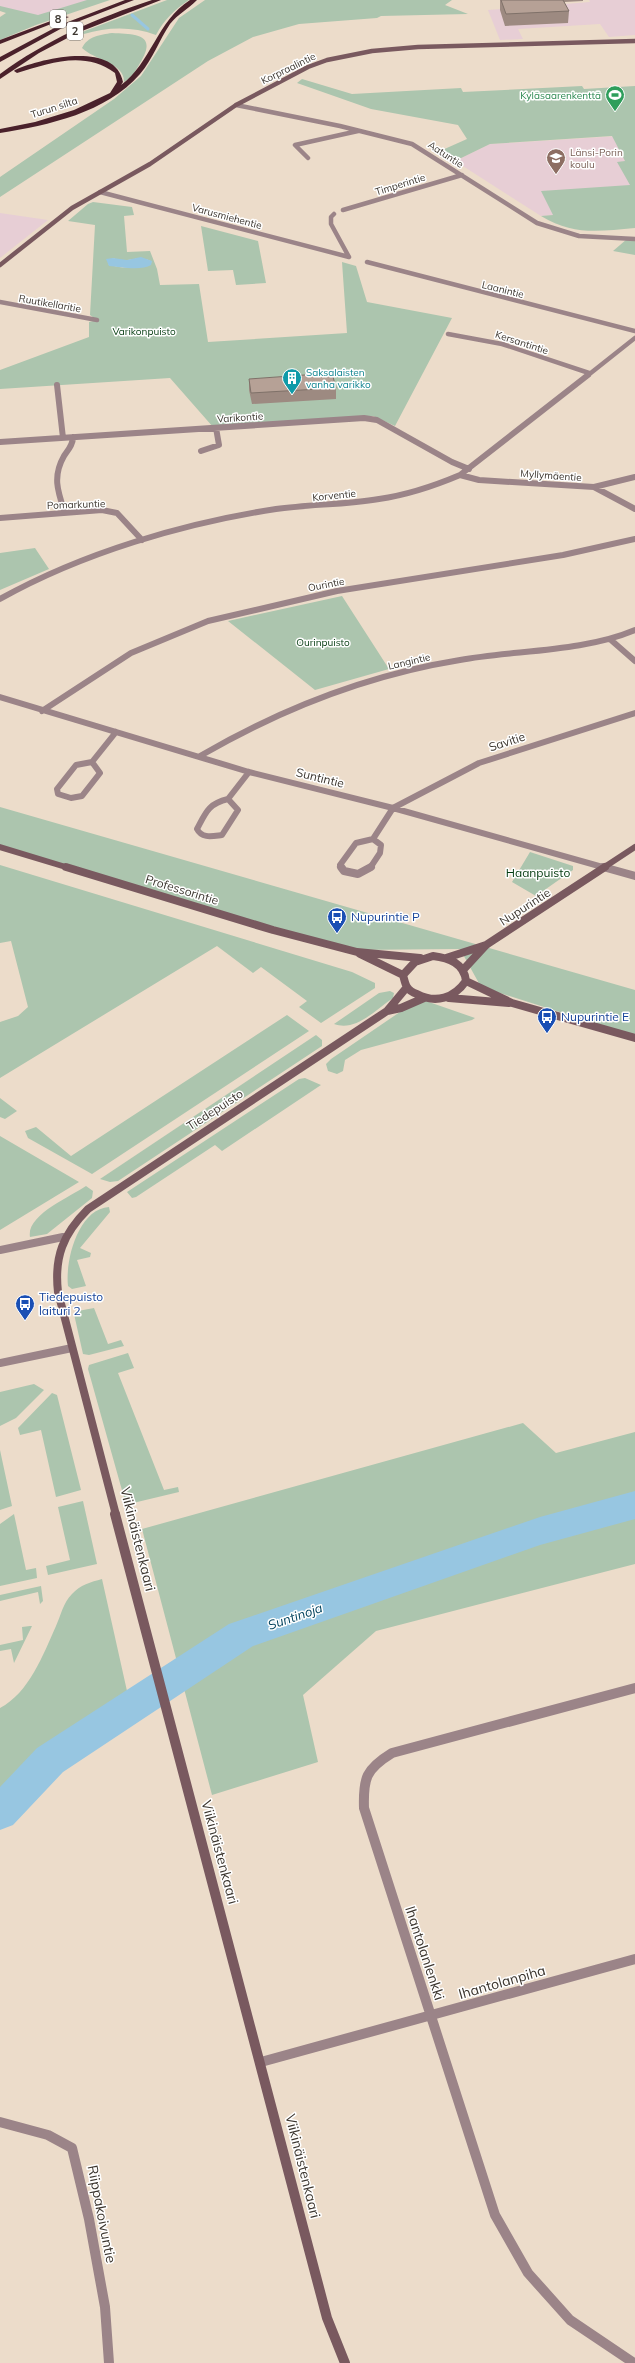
<svg xmlns="http://www.w3.org/2000/svg" width="635" height="2363" viewBox="0 0 635 2363" font-family="Mulish,sans-serif">
<style>
.commercial{fill:#e7ced5}
.green{fill:#acc5ae;fill-rule:evenodd}
.water{fill:#97c6e1}
.lines{fill:none;stroke-linecap:round;stroke-linejoin:round}
.stream{stroke:#97c6e1;stroke-width:3}
.river{fill:#97c6e1;fill-rule:evenodd}
.street-far3{stroke:#9b8488;stroke-width:4.5}
.street-far2{stroke:#9b8488;stroke-width:6}
.street-far1{stroke:#9b8488;stroke-width:8}
.street{stroke:#9b8488;stroke-width:10}
.secondary-far3{stroke:#79595f;stroke-width:4.5}
.secondary-far2{stroke:#79595f;stroke-width:6}
.secondary-far1{stroke:#79595f;stroke-width:8}
.secondary{stroke:#79595f;stroke-width:10}
.highway{fill:#4a212b;fill-rule:evenodd}
.wall{fill:#9d8a81}
.building{fill:#b6a196;stroke:#7f7169}
.labels{text-anchor:middle;stroke-width:3;stroke-linejoin:round;paint-order:stroke}
.far-street-label{font-size:10px;fill:#3b352e;stroke:#fff}
.far-leisure-label{font-size:10px;fill:#27864d;stroke:#fff;text-anchor:end}
.far-education-label{font-size:10px;fill:#785e54;stroke:#fff;text-anchor:start}
.far-park-label{font-size:10px;fill:#00390d;stroke:#fff}
.far-culture-label{font-size:10px;fill:#0d838f;stroke:#fff;text-anchor:start}
.shield{fill:#fff;stroke:#76726d;stroke-width:1}
.shield-label{font-size:11px;font-weight:bold;fill:#3b352e}
.street-label{font-size:12px;fill:#3b352e;stroke:#fff}
.park-label{font-size:12px;fill:#00390d;stroke:#fff}
.transit-label{font-size:12px;fill:#164399;stroke:#fff;text-anchor:start}
.water-label{font-size:13px;font-style:italic;fill:#00425d;stroke:#fff}
.near-street-label{font-size:14px;fill:#3b352e;stroke:#fff}
</style>
<rect width="100%" height="100%" fill="#ecdcca"/>
<path class="commercial" d="M0,0H93L38,17L0,8Z
M589,0H635V35L609,37L600,24L518,29L523,39L500,40L488,10L590,2Z
M635,135V211L541,216L455,161L490,144Z
M0,213L48,220L0,258Z"/>
<path class="green" d="M87,0H110L36,25L0,40V17L6,13L0,11V6L38,15Z
M167,0H189C174,10 164,20 156,35C132,26 107,27 84,34L82,32Z
M205,0H452L445,5L468,14L381,16L377,18L299,24L253,37L208,61L0,197V177L114,99L141,76L179,18Z
M112,33C136,34 158,34 140,63C136,70 132,78 124,82C125,63 94,60 82,48C88,36 100,35 112,33Z
M302,79L352,94L461,88L463,92L582,86L584,89L635,86V228C599,231 574,236 541,216L553,215L541,191L630,185L617,162L625,161L612,136L490,144L455,161L440,151L467,139L458,125L371,109L297,83Z
M93,202L132,207L134,215L124,216L127,252L150,251L157,269L160,285L199,284L208,342L347,333L342,262L356,266L367,302L452,318L395,426L373,416L213,427L170,378L0,389V370L89,337V322L97,320L90,315L95,225L68,221L88,204ZM113,258C126,265 139,253 152,262C137,268 124,270 108,264Z
M201,226L258,241L266,283L236,285L233,270L208,271Z
M627,239H635V255L613,251Z
M35,548L49,569L0,590V553Z
M342,596L389,669L315,690L228,621Z
M0,807L635,990V1036L481,987L460,949L347,950L0,845Z
M530,852L573,866V870L536,896L512,882Z
M0,865L352,972L375,983V988L321,1023L299,1007L307,1001L261,967L253,973L217,946L0,1078V1022L18,1016L28,1007L11,941L0,943Z
M390,991L394,993L393,998C375,1010 356,1032 334,1024L379,993Z
M416,1001H426L475,1018L472,1020L361,1050L345,1060L343,1071L337,1074L328,1071L326,1064L331,1059Z
M287,1015L309,1031L92,1174L28,1138L25,1131L36,1127L71,1156Z
M316,1035L322,1040V1046L118,1181L110,1182L100,1179Z
M305,1078L321,1085L222,1151L215,1145L136,1197L132,1198L127,1192L299,1079Z
M0,1098L17,1111L5,1119L0,1117Z
M0,1136L79,1182L0,1230Z
M86,1186L93,1191L92,1198L47,1234L30,1237C26,1215 70,1197 86,1186Z
M109,1207L110,1212L80,1248L91,1253L90,1257L77,1260L86,1286L72,1289L68,1286C65,1261 78,1209 109,1207Z
M94,1308L108,1344L121,1340L124,1346L89,1355L83,1354L74,1314L78,1311Z
M128,1353L134,1368L118,1373L164,1490L178,1487L179,1492L133,1503L125,1501L88,1369L89,1365Z
M34,1384L44,1390L16,1418L0,1426V1392Z
M52,1393L57,1395L81,1490L56,1497L41,1430L20,1435L18,1428Z
M523,1423L556,1453L635,1432V1564L376,1631L303,1695L318,1762L212,1795L142,1529Z
M0,1450L12,1506L0,1510Z
M83,1501L97,1564L48,1575L46,1566L70,1560L58,1507Z
M14,1514L26,1570L36,1568L37,1578L0,1586V1524Z
M102,1579L127,1691L41,1755L0,1797V1708C29,1693 43,1655 56,1626C61,1615 63,1603 72,1594C80,1585 91,1582 102,1579Z
M41,1586L43,1601L40,1604L38,1592L0,1601V1595Z
M30,1626H32L14,1663L11,1649L0,1651V1645L23,1640L22,1627Z"/>
<path class="water" d="M141,257L152,261L151,265C142,271 120,267 109,266L106,259L113,258L127,260Z"/>
<g class="lines">
<path class="stream" d="M132,15L148,29"/>
<path class="river" d="M635,1491V1519L540,1545L253,1646L63,1772L13,1825L0,1830V1787L37,1748L229,1624L540,1517Z"/>
<path class="street-far3" d="M236,105L340,126L412,144L537,223L579,236L635,239
M308,158L295,145L358,131
M100,192L349,257
M343,210L462,175
M334,214L331,217V224L349,257
M367,262L635,331
M0,302L97,320
M448,334L502,344L589,373
M587,376L635,338"/>
<path class="street-far2" d="M57,385L63,438
M0,442L364,418L377,420L452,462L469,469
M201,451L219,445L216,428
M460,475L479,480L594,487L635,509
M594,487L635,477
M65,513C58,492 52,477 64,456C68,450 73,445 73,437
M0,518L102,510L117,513L142,540
M0,599C82,553 184,523 276,509C310,504 345,505 379,499C407,495 434,486 460,475L588,375
M611,640L635,661
M0,697L249,772L393,808L606,868
M42,711L131,653L208,621L337,591L563,555L635,539
M200,756C281,709 367,675 460,660C516,650 583,652 635,630
M92,762L100,773L82,796L71,798L58,794L57,789L76,765Z
M92,762L116,732
M228,799L238,810L222,835C213,836 202,839 197,829C206,812 208,804 228,799Z
M228,799L249,772
M373,839L393,808L479,763L635,713
M342,868L340,865L356,843L373,839
M370,868L380,853L381,845L373,839"/>
<path class="street-far1" d="M341,867L344,871L358,874L371,867
M603,867L635,876
M0,1250L63,1237
M0,1363L72,1348"/>
<path class="street" d="M261,2062L635,1959
M0,2122L48,2135L72,2148L89,2219L105,2307L109,2363
M634,2363L570,2320L528,2273L495,2215L364,1808C363,1778 366,1769 392,1753L635,1688"/>
<path class="secondary-far3" d="M0,265L72,208L150,164L236,105L308,67L327,60L372,51L418,47L635,41"/>
<path class="secondary-far2" d="M0,847L69,868
M603,868L635,847"/>
<path class="secondary-far1" d="M66,867L273,930L357,952L420,958
M360,954L403,975
M433,956C449,958 464,963 466,981C454,998 436,1004 417,994C414,993 409,990 407,987C405,984 404,978 403,975L415,962Z
M446,958L486,945
M463,970L486,945L605,867
M466,981L512,1003L635,1038
M449,998L509,1003
M387,1011L407,987
M116,1515L58,1292C54,1257 63,1234 88,1209L387,1011L401,1008L424,998"/>
<path class="secondary" d="M115,1514L327,2318L345,2363"/>
<path class="highway" d="M125,0H134L64,27L0,62V57L60,25Z
M152,0H161L77,33L39,53L0,79V74C46,40 97,18 152,0Z
M190,0H197C188,9 178,14 170,24C159,40 153,59 140,74C106,113 49,125 0,133V129L35,122L74,110L110,93L117,82L115,73C84,50 50,63 17,73L14,71L15,70C42,58 115,41 123,82L121,85C151,63 157,21 190,0Z
M64,16L69,17L0,44V40Z"/>
</g>
<path class="wall" d="M500,0H583V1L564,2L569,11L568,23L505,26L500,10Z
M249,379L336,388V399L252,404L249,390Z"/>
<path class="building" d="M501,0H563L569,11L506,14Z
M332,373L336,388L251,393L249,379Z"/>
<defs>
<symbol id="stadium-pin" viewBox="-11 -11 22 30"><path d="M0 17L-7.5 6A9.5 9.5 0 1 1 7.5 6Z" fill="#2e9e5b" stroke="#fff"/><path d="M0-5a6.5 5 0 1 0 0 10a6.5 5 0 1 0 0-10ZM-3.5-1.8h7v3.6h-7Z" fill="#fff"/></symbol>
<symbol id="school-pin" viewBox="-11 -11 22 30"><path d="M0 17L-7.5 6A9.5 9.5 0 1 1 7.5 6Z" fill="#8d6e63" stroke="#fff"/><path d="M0-5L7-2L0 1L-7-2ZM-4 1L0 2.5L4 1V4Q0 6-4 4Z" fill="#fff"/></symbol>
<symbol id="building-pin" viewBox="-11 -11 22 30"><path d="M0 17L-7.5 6A9.5 9.5 0 1 1 7.5 6Z" fill="#0f9aa8" stroke="#fff"/><path d="M-4-6H4V6H1V3H-1V6H-4ZM-2.5-4.3h1.7v1.8h-1.7ZM.8-4.3h1.7v1.8H.8ZM-2.5-1h1.7V.8h-1.7ZM.8-1h1.7V.8H.8Z" fill="#fff"/></symbol>
<symbol id="bus-pin" viewBox="-11 -11 22 30"><path d="M0 17L-7.5 6A9.5 9.5 0 1 1 7.5 6Z" fill="#1a4fb4" stroke="#fff"/><path d="M-5-6H5V4H4V6H2V4H-2V6H-4V4H-5ZM-3.5-4V0h7V-4ZM-3.5 1.2v1.5H-2V1.2ZM2 1.2v1.5H3.5V1.2Z" fill="#fff"/></symbol>
</defs>
<g fill-rule="evenodd">
<use href="#stadium-pin" x="604" y="84" width="22" height="30"/>
<use href="#school-pin" x="545" y="147" width="22" height="30"/>
<use href="#building-pin" x="281" y="367" width="22" height="30"/>
<use href="#bus-pin" x="326" y="906" width="22" height="30"/>
<use href="#bus-pin" x="536" y="1006" width="22" height="30"/>
<use href="#bus-pin" x="14" y="1293" width="22" height="30"/>
</g>
<g class="labels">
<g class="far-street-label">
<text transform="translate(288 68) rotate(-26)" y="4">Korpraalintie</text>
<text transform="translate(54 107) rotate(-18)" y="4">Turun silta</text>
<text transform="translate(446 154) rotate(33)" y="4">Aatuntie</text>
<text transform="translate(400 184) rotate(-17)" y="4">Timperintie</text>
<text transform="translate(227 216) rotate(15)" y="4">Varusmiehentie</text>
<text transform="translate(503 289) rotate(14)" y="4">Laanintie</text>
<text transform="translate(50 303) rotate(10)" y="4">Ruutikellaritie</text>
<text transform="translate(522 342) rotate(18)" y="4">Kersantintie</text>
<text transform="translate(240 417) rotate(-4)" y="4">Varikontie</text>
<text transform="translate(551 475) rotate(4)" y="4">Myllymäentie</text>
<text transform="translate(334 495) rotate(-6)" y="4">Korventie</text>
<text transform="translate(76 504) rotate(-2)" y="4">Pomarkuntie</text>
<text transform="translate(326 584) rotate(-11)" y="4">Ourintie</text>
<text transform="translate(409 661) rotate(-13)" y="4">Langintie</text>
</g>
<g class="far-leisure-label">
<text x="601" y="99">Kyläsaarenkenttä</text>
</g>
<g class="far-education-label">
<text x="570" y="156">Länsi-Porin<tspan x="570" dy="12">koulu</tspan></text>
</g>
<g class="far-park-label">
<text x="144" y="335">Varikonpuisto</text>
<text x="323" y="646">Ourinpuisto</text>
</g>
<g class="far-culture-label">
<text x="306" y="376">Saksalaisten<tspan x="306" dy="12">vanha varikko</tspan></text>
</g>
<g class="shield">
<rect x="50" y="10" width="16" height="18" rx="3"/>
<rect x="67" y="22" width="16" height="18" rx="3"/>
</g>
<g class="shield-label">
<text x="58" y="23">8</text>
<text x="75" y="35">2</text>
</g>
<g class="street-label">
<text transform="translate(507 742) rotate(-18)" y="4">Savitie</text>
<text transform="translate(320 778) rotate(14)" y="4">Suntintie</text>
<text transform="translate(182 890) rotate(17)" y="4">Professorintie</text>
<text transform="translate(525 907) rotate(-33)" y="4">Nupurintie</text>
<text transform="translate(215 1110) rotate(-33)" y="4">Tiedepuisto</text>
</g>
<g class="park-label">
<text x="538" y="877">Haanpuisto</text>
</g>
<g class="transit-label">
<text x="351" y="921">Nupurintie P</text>
<text x="561" y="1021">Nupurintie E</text>
<text x="39" y="1301">Tiedepuisto<tspan x="39" dy="14">laituri 2</tspan></text>
</g>
<g class="water-label">
<text transform="translate(295 1616) rotate(-19)" y="5">Suntinoja</text>
</g>
<g class="near-street-label">
<text transform="translate(138 1539) rotate(76)" y="5">Viikinäistenkaari</text>
<text transform="translate(220 1852) rotate(75)" y="5">Viikinäistenkaari</text>
<text transform="translate(425 1953) rotate(72)" y="5">Ihantolanlenkki</text>
<text transform="translate(502 1982) rotate(-16)" y="5">Ihantolanpiha</text>
<text transform="translate(303 2166) rotate(76)" y="5">Viikinäistenkaari</text>
<text transform="translate(102 2214) rotate(79)" y="5">Riippakoivuntie</text>
</g>
</g>
</svg>
